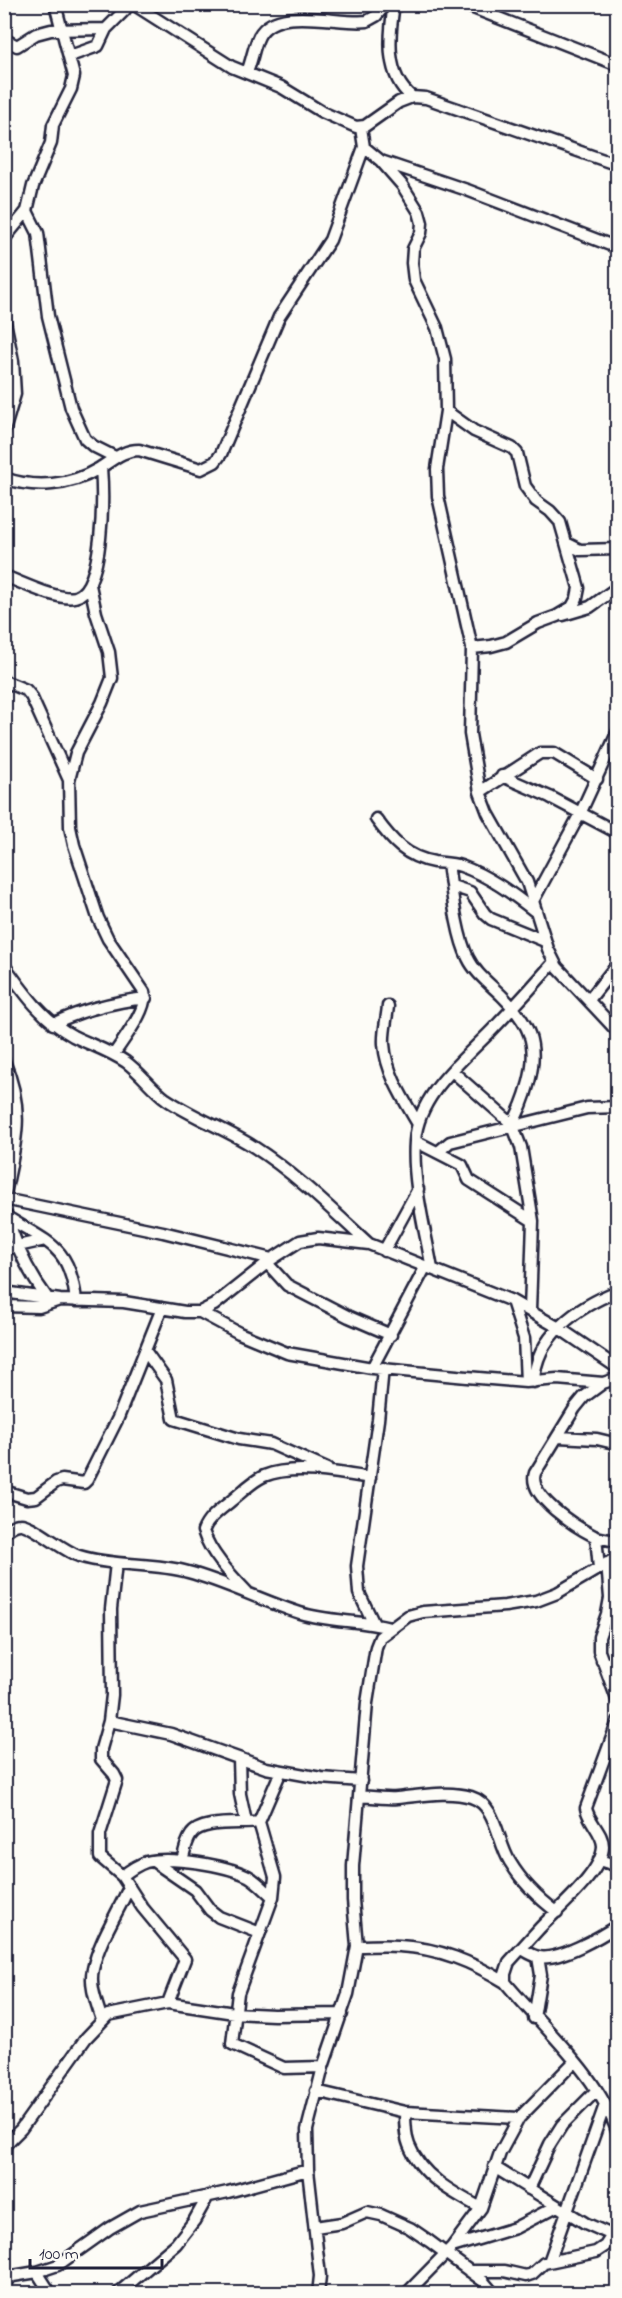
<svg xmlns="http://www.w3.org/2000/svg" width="622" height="2298" viewBox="0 0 622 2298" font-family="'Indie Flower',sans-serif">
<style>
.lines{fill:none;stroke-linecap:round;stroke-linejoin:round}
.street-casing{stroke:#22223b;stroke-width:15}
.street{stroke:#fdfcf7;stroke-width:10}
</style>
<rect width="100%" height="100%" fill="#fdfcf7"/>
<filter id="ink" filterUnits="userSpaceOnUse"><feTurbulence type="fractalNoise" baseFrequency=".0167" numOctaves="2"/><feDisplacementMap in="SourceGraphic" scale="12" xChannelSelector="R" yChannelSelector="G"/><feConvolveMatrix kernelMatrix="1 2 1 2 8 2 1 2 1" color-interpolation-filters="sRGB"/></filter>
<g filter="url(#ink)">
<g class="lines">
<defs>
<path id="street" d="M55,4L74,76L71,89L53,125L51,143L33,186L27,211L38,233L48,316L71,408L85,439L93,446L115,457
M133,4L232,67L281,87L322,112L356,127L365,126L399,102L412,97L426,98L618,165
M394,4C389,36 385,76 412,97
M463,4L618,65
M4,39L17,46L36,34L51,30L106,29
M70,56L98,46L106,29L125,10L126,4
M247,72C252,61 253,48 259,36C276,4 339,25 367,21L376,16L386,4
M364,147L381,161L467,190L618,248
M381,161L402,185L419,212L422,223L421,233L413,249L412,263L414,280L437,328L445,359L446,411L437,469L438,496L472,648L470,734L480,792L488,813L527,882L548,949L557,967L618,1032
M4,239L27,211
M4,317L13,361L15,394L4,431
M446,411L474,431L512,448L517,453L525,486L536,501L550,511L560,522L579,588L577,598L572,607L557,616L538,623L506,642L491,646L472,648
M4,478C35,489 70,486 98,469C112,461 122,450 139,450L201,469L215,462L221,454L279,317L330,240L364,147L361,128
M566,543L580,550L618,549
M4,576C21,582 58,601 75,597C105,590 103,492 101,467
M90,585L96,613L109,652L112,678L102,703L76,753L69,780L70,827L74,845L98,918L108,939L144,992C149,1008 123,1040 114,1054
M563,615L590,607L618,587
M4,681L26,690L31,696L69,780
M502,776L550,797L618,833
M480,792L540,753H554L597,779
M376,819C392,841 406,857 434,862C443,863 452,863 461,866C489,876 513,894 536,912
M448,864C452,890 456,934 468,958C475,973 490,984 502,996C529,1023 539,1043 529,1082C525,1097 520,1111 512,1124
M452,886L470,892L485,914L491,919L545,941
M533,901L580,814L618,731
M4,965C24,993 43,1020 73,1036C91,1045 110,1051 126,1062C141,1073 152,1089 166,1099C194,1118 226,1129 254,1147C296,1174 332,1210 369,1244
M589,1000L618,963
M388,1006C387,1018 383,1032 384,1044C386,1073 404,1100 418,1124
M53,1024C83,1009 113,1002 146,998
M4,1061C27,1114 14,1147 4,1199L163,1232L272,1259
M452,1071L512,1124L521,1147L533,1221L530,1311
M415,1141L462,1165L469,1180L533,1221
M438,1152L450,1142L587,1108L618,1107
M4,1215C47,1243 70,1244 76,1301
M8,1217C15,1246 31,1276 48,1299
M4,1249L45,1240
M384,1251L418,1189
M267,1263L287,1285L349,1317L391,1335
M432,1269C425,1229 412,1182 415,1141C418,1095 462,1061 492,1030C513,1008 534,985 554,962
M4,1292L60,1300L124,1302L185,1312H200L214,1305L272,1259L300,1241L318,1238L369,1244L512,1301L559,1328L618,1368
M512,1301L524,1338L526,1382
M4,1306L39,1307L57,1301
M200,1312L239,1333L287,1353L372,1368L467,1377L526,1382L557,1379L603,1383
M146,1352L166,1380L174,1419L239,1439L271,1444L327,1469
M372,1368L426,1266
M618,1378L603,1383L584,1397L575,1408L535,1473C527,1496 576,1527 594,1536C601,1539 610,1540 618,1541
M534,1382C535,1336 579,1306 618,1291
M558,1437L597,1439L618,1444
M4,1491L27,1498L36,1497L56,1482L62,1480L84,1483L87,1480L118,1418L162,1308
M4,1533C8,1529 13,1524 20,1524C31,1523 63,1551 79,1556C115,1567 152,1562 188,1572C226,1582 262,1601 300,1613C329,1622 360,1620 390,1628
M596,1537L599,1568
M116,1563L111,1609L112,1695L109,1721L101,1749V1759L114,1774L117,1780L100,1834V1857L122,1876L142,1907L185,1959L168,2003
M607,1563L610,1598L607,1614L599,1637V1651L618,1702
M247,1592C231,1575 210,1553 203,1531C208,1518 220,1510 231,1501C241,1493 252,1481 264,1476C293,1464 341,1473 370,1478
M374,1624L359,1593L357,1566L378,1420L383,1368
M602,1661L618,1667
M109,1721L171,1734L266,1768L321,1778L361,1781
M618,1721L586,1808C588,1821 603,1833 603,1846C603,1873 555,1911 538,1930C528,1941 519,1951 509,1962L505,1974V1982C543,2028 600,2076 618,2134
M239,1759L240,1794L246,1822
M360,1796C372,1797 385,1799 397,1798C420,1796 448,1790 471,1797C497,1805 497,1842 510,1862C522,1882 538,1898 557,1912
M259,1822L275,1877L273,1897L238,1993L232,2044L284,2068L323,2067
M599,1860L618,1866
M153,1861L195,1890L210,1910L219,1917L260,1933
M182,1861C184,1853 186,1842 191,1835C201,1819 243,1825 259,1822L281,1771
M122,1876C130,1870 137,1865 146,1862C171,1856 225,1865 248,1876C257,1881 265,1890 273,1897
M357,1946C371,1946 385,1945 399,1946C439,1948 472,1962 505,1982
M522,1949C527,1952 533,1956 539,1957C559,1961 602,1936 618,1925
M534,2018L541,1975L538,1957
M102,2020C97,2004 89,1986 93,1969C99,1940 118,1913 129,1887
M316,2091L405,2112L519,2118
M405,2112C405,2123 405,2135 409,2145C421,2176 453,2193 481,2208
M611,2116L618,2099
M4,2146L21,2129L86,2038L108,2015L168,2003L234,2013L274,2015L342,2014
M494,2167L585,2223L612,2235
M529,2189L550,2144L562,2125L596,2091
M315,2227L342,2223L367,2212L381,2215L410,2228L429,2241L483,2281L494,2294
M452,2247L515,2228L557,2206
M549,2262L605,2105
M469,2271H504L526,2276L532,2274L544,2263L596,2252L605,2246L612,2235L618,2234
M37,2272L51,2294
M4,2282L13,2276L37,2272L58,2265L110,2228L140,2211L228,2192L308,2170
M117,2294L176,2244L194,2221L208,2196
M318,2294L320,2276L308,2170L307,2130L323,2067L348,1994L357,1946L353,1900V1866L367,1703L376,1647L380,1637L408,1616L423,1612L505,1606L536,1601L557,1593L618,1557
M406,2294L452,2247L481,2208L500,2153L519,2118L575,2061"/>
</defs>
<use href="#street" class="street-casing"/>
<use href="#street" class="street"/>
</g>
</g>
<rect width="622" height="2298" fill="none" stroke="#fdfcf7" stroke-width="24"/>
<rect x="12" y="12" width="598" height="2274" fill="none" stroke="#22223b" stroke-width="2" filter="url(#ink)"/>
<path d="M30 2259v9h132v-9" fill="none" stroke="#22223b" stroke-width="3"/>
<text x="39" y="2259" font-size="18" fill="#22223b" stroke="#fdfcf7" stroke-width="4.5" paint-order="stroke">100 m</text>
</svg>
